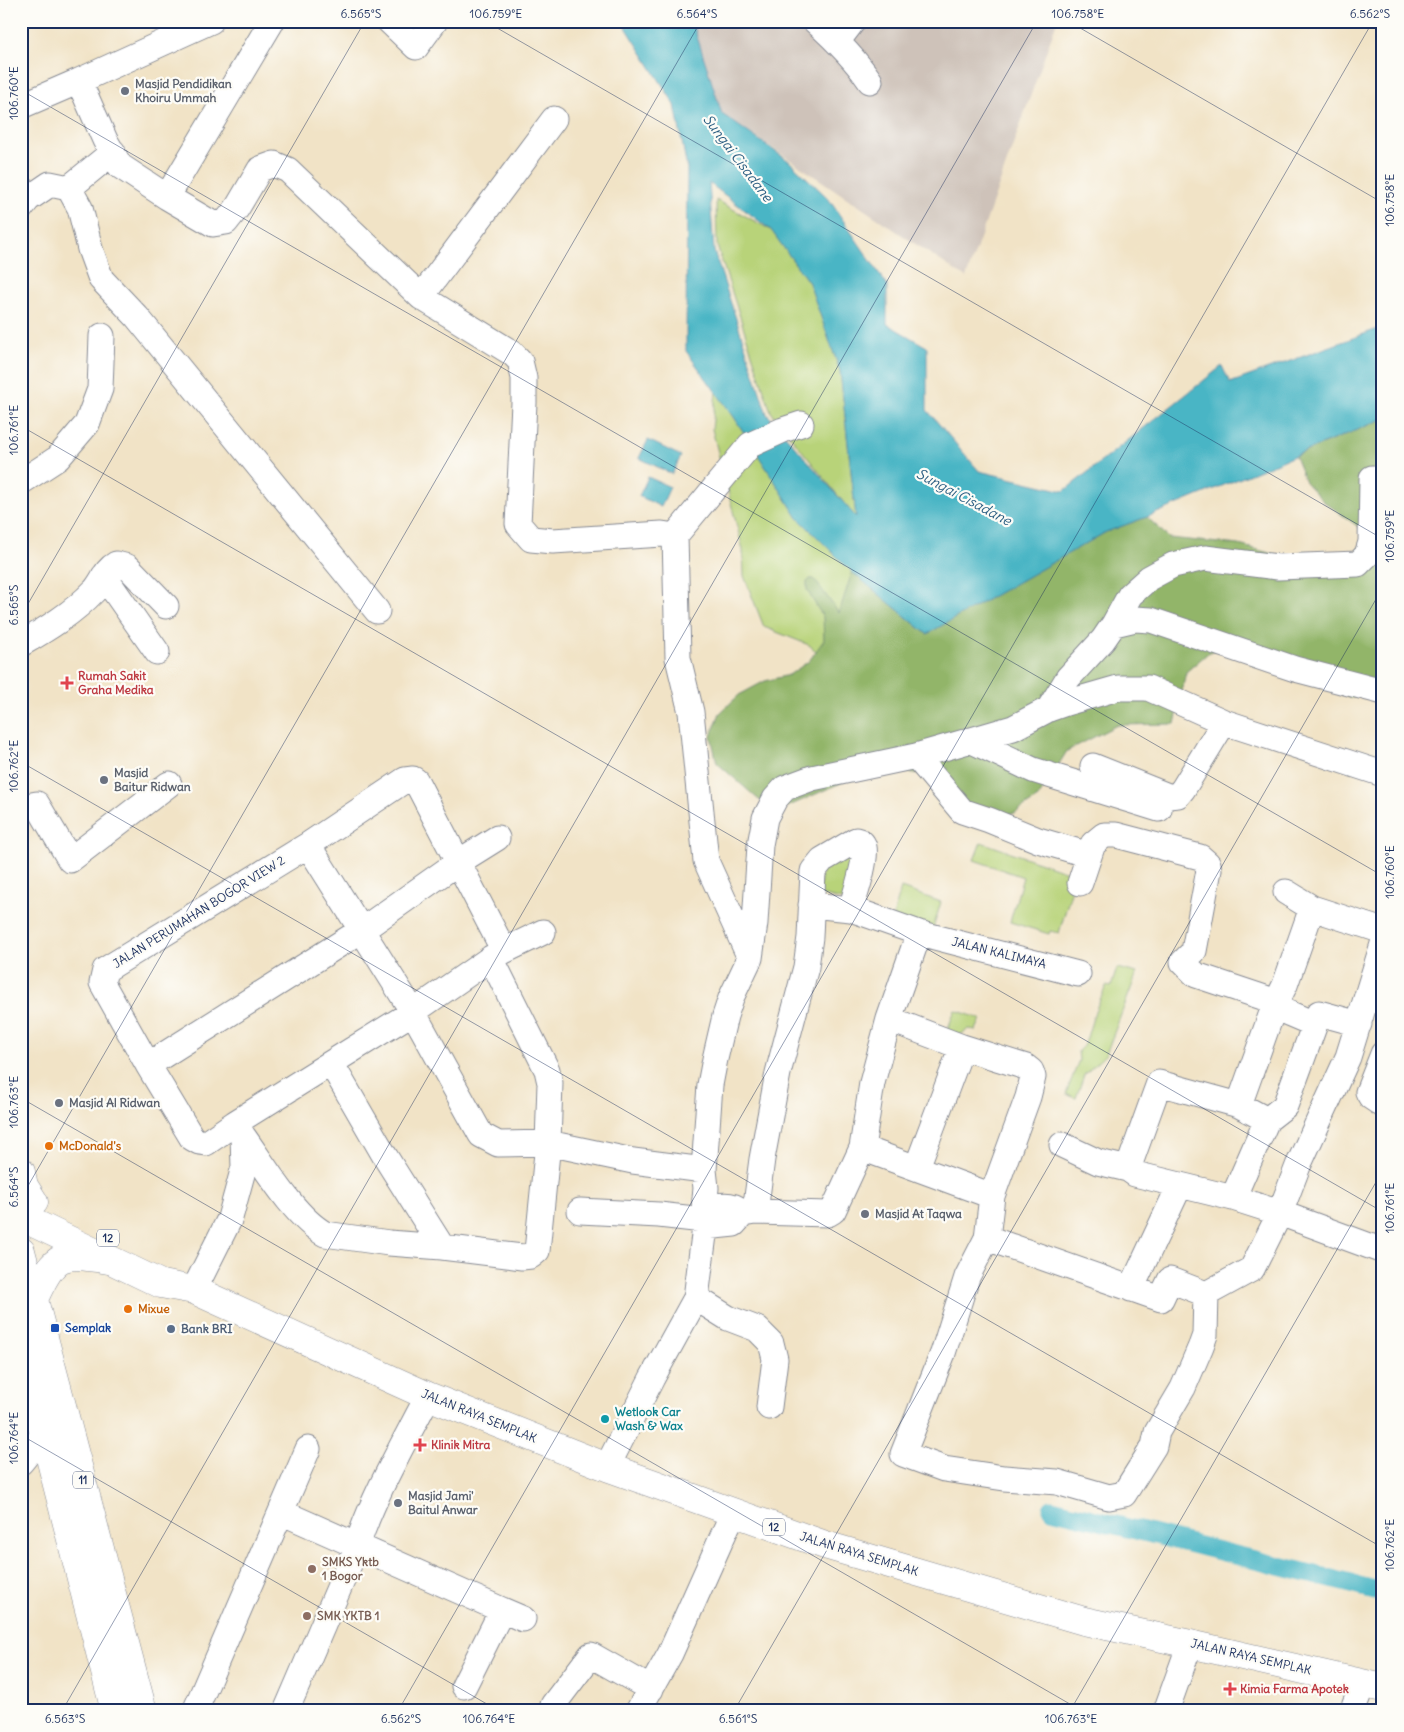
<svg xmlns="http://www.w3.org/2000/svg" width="1404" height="1732" viewBox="0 0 1404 1732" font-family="Delius,sans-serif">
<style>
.industrial{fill:#cec2b9}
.green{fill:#b8d379;stroke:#6a816c}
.forest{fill:#92b569;stroke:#567264}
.water{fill:#49b5c5;stroke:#327292;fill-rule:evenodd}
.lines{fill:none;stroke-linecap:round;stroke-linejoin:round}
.canal{stroke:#49b5c5;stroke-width:19}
.minor-casing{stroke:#868992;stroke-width:27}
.major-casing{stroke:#868992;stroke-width:29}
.highway-casing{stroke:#868992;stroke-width:29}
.minor{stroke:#fff;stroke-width:25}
.major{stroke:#fff;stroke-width:28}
.highway{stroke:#fff;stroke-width:28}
.ticks{fill:none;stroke:#1b2f5e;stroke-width:1;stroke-opacity:0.45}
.worship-dot{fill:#6b7280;stroke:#fdfcf7;stroke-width:2}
.health-dot{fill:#e0444e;stroke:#fdfcf7;stroke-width:2}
.food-dot{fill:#e8710a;stroke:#fdfcf7;stroke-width:2}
.transit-dot{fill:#1a4fb4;stroke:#fdfcf7;stroke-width:2}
.service-dot{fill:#5c6f8a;stroke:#fdfcf7;stroke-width:2}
.culture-dot{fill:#0f9aa8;stroke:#fdfcf7;stroke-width:2}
.education-dot{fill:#8d6e63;stroke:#fdfcf7;stroke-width:2}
.labels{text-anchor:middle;stroke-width:4.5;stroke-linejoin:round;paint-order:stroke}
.shield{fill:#fdfcf7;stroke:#5f6c8c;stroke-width:1}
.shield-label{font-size:11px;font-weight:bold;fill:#1b2f5e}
.worship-label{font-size:12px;font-weight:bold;fill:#5b616d;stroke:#fdfcf7;text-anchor:start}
.health-label{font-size:12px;font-weight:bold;fill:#be3a42;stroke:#fdfcf7;text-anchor:start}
.street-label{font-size:12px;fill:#1b2f5e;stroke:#fdfcf7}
.food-label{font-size:12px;font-weight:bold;fill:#c56008;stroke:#fdfcf7;text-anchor:start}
.transit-label{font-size:12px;font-weight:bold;fill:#164399;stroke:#fdfcf7;text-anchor:start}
.service-label{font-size:12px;font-weight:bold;fill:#4e5e75;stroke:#fdfcf7;text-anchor:start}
.culture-label{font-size:12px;font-weight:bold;fill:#0d838f;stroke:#fdfcf7;text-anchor:start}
.education-label{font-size:12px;font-weight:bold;fill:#785e54;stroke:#fdfcf7;text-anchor:start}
.water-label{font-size:14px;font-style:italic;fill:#2b5e82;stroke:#fdfcf7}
.neatline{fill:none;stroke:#1b2f5e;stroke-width:2}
.ticks-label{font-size:12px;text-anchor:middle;fill:#1b2f5e}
</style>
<rect width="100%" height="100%" fill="#fdfcf7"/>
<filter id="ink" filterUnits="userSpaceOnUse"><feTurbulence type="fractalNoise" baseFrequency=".02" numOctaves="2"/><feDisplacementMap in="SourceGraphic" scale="10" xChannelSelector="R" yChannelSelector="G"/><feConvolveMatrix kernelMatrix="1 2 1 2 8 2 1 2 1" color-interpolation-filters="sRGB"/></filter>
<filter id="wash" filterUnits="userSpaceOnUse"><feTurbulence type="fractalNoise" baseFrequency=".0096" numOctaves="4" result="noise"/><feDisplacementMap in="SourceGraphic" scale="20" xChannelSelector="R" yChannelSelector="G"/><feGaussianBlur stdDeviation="1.12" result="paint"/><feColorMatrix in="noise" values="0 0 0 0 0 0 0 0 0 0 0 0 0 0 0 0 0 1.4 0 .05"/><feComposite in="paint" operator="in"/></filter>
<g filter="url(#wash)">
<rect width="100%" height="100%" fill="#f1e3c6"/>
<path class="industrial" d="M692,21H1057L966,278L722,114Z"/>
<path class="green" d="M716,200L771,230L809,283L840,371L856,518L771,412L717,246Z
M716,391L734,417L798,518L867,584L927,634L847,678L809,645L764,627L744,576L743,550L712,429Z
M981,842L1076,875L1059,933L1050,931L1049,934L1010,922L1023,877L974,860Z
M856,851L847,901L819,895L822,869Z
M901,888L941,902L932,932L892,920Z
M1117,968L1137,973L1106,1054L1084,1075L1076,1098L1066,1094L1079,1060L1078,1051L1085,1044L1095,1011L1106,986L1111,987Z
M955,1010L981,1019L976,1030L969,1029L960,1035L947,1031Z"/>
<path class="forest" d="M1383,419V679L1377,685L1351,698L1233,642L1208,653L1186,672L1175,724L1117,725L1067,751L1038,798L1015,813L986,819L920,774L893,770L865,772L787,807L759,800L717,763L711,736L720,713L739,695L765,681L789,675L809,661L824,640L823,617L807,590V582L810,579H814L839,613L852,572L927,634L1106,532L1147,517L1169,538L1239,545L1304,562L1355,556L1367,533L1323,501L1305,482L1295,456Z"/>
<path class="water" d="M622,21H692L722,114L789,161L828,198L887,285V324L927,347V410L979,471L1064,491L1222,366L1230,383L1383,327V419L1147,517L1106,532L927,634L852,572L798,518L734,417L686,351L687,168L675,105ZM709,183L771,230L809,283L840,371L856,517L767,414L714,251Z
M648,440L681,456L672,474L639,458Z
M648,477L670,487L661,507L639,496Z"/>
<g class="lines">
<path class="canal" d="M1052,1509L1383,1592"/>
</g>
</g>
<g filter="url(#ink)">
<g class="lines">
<defs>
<path id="minor" d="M389,21L416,47L435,21
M815,21C835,39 855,59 870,81
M837,42L853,21
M79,81L211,21
M21,106L79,81L105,140L120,166L167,197L213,224L226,222L237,208L260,169L274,164L288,170L421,297L512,353L520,361L524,378V403L518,524L531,539L553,541L662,534L675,536
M69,188L113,152
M167,197L272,21
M21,208L28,199L50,184L69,188L80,208L90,249L101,279L137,317L377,611
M421,297L554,119
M21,482L58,458L87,424L100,389L102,336
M104,576L157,652
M1114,624L1130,595L1149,578L1173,565L1205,558L1278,567L1358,564L1367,555L1371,542L1372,478
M21,644C47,629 73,613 94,591C102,583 105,570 116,564L128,567L166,606
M1049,709L1068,678L1103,640L1114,624L1135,619L1151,620L1295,669L1383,692
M970,740L1033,770L1159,809
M916,756L962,811L989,820L1038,840L1089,855
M1093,766L1168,796L1178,795L1183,789L1224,722
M21,807L37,804L70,860L169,784
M1080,883L1093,844L1104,835H1116L1200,857L1208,864L1209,870L1194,951L1183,962L1196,975L1271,1000L1277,998
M1286,892L1312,908L1383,931
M1312,908L1285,985L1274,1007L1314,1024
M851,909L919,933L1078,974
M1383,944L1348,1057L1298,1166L1280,1213L1383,1251
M504,951L543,932
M491,958L547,1070L550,1083L548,1143L633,1161L704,1170
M750,958L706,861L691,712L678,658L675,536L750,445L783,430L801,424
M889,1019L962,1047L1026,1067L1031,1071L1033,1077L1028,1097L992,1196L987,1238L967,1277L943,1353L903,1454L944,1469L1004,1478L1057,1482L1109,1497L1124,1494L1154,1446L1157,1432L1183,1388L1201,1346L1205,1335L1206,1294L1252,1269L1280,1213L1233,1198L1135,1174L1128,1169L1098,1162L1062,1145
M1383,1054L1368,1092L1371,1097L1383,1105
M148,1065L362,930L457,863L497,838
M1239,1105L1274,1007
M235,1123L206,1143L199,1142L192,1138L148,1065L102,983L105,970L308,845L405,780L413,779L416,781L504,951L491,958L413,1012L331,1063
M243,1136C264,1165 294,1217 325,1234L389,1243L442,1247
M862,1148L992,1196
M917,1167L962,1047
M1128,1169L1159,1083L1239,1105L1267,1120L1285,1106L1319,1013L1359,1024
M1233,1198L1267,1120
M580,1211L659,1215L703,1220
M755,1212L762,1159L778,1073L806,967L810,937L813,871L822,860L856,840C861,841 863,843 864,847C867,860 855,895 851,909L811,905
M743,1214L755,1212L828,1214L833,1211L862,1148L872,1083L889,1019L919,933
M705,1227L734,1224L743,1214C735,1201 719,1206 705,1207
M987,1238L1161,1299L1170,1280L1206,1294
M1131,1289L1180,1185
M194,1290L230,1218L244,1167L243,1136L235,1123L331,1063L386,1158L442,1247L522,1257L531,1256L537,1251L548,1143L498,1144L481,1135L413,1012L308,845
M696,1298L728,1318L757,1329L771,1343L775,1359L769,1407
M21,1462L44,1434
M607,1467L652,1378L696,1298L705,1227L703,1220L706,1188L704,1170L710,1085L715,1059L725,1016L731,998L750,958L755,923L760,845L765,818L775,799L785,788L812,778L916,756L1013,728L1049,709L1066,703L1118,688H1148L1224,722L1383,774
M281,1512L502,1610L464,1686
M502,1610L523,1619
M553,1705L591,1655L651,1689
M195,1711L308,1449
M286,1711L357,1546C374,1494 403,1445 428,1396
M638,1711L670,1654L733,1513
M1166,1711L1190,1644
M1352,1711L1363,1683"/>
<path id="major" d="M21,1217L161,1284L194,1290L428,1396L607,1467L825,1545L1084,1621L1190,1644L1383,1688"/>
<path id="highway" d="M21,1172L24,1186L34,1202
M21,1251L143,1711
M35,1297C56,1251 62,1253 110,1260
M21,1351L30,1387L44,1434L115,1711"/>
</defs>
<use href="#minor" class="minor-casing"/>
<use href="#major" class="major-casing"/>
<use href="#highway" class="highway-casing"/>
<use href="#minor" class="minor"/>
<use href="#major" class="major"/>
<use href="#highway" class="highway"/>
</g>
</g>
<path class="ticks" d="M485,21L1383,539M1068,21L1383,203M21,33L28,21M21,90L1383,876M21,426L1383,1212M21,616L365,21M21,762L1383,1548M21,1098L1082,1711M21,1198L701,21M21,1435L499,1711M62,1711L1037,21M398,1711L1373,21M734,1711L1383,587M1070,1711L1383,1170"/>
<g class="worship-dot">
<circle cx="125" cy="91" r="5"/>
<circle cx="104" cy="780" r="5"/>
<circle cx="59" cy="1103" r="5"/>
<circle cx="865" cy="1214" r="5"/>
<circle cx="398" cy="1503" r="5"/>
</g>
<g class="health-dot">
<path d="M64.5 675.5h5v5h5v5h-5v5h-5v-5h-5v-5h5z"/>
<path d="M417.5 1437.5h5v5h5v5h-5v5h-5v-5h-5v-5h5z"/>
<path d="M1227.5 1681.5h5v5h5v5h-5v5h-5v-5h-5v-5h5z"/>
</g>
<g class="food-dot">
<circle cx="49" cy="1146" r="5"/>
<circle cx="128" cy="1309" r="5"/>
</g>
<rect class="transit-dot" x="50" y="1323" width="10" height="10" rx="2.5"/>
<circle class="service-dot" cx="171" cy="1329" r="5"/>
<circle class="culture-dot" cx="605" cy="1419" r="5"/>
<g class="education-dot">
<circle cx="312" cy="1569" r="5"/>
<circle cx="307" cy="1616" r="5"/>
</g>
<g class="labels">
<g class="shield">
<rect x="97" y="1229.5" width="22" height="17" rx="4"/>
<rect x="73" y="1471.5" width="20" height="17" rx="4"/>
<rect x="763" y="1518.5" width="22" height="17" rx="4"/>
</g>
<g class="shield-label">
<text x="108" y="1242">12</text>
<text x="83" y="1484">11</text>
<text x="774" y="1531">12</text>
</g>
<g class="worship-label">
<text x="135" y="88">Masjid Pendidikan<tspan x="135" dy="14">Khoiru Ummah</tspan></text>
<text x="114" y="777">Masjid<tspan x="114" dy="14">Baitur Ridwan</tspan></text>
<text x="69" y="1107">Masjid Al Ridwan</text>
<text x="875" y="1218">Masjid At Taqwa</text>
<text x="408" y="1500">Masjid Jami'<tspan x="408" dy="14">Baitul Anwar</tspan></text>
</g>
<g class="health-label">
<text x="78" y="680">Rumah Sakit<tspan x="78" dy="14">Graha Medika</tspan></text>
<text x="431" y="1449">Klinik Mitra</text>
<text x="1240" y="1693">Kimia Farma Apotek</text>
</g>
<g class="street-label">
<text transform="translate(199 912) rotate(-32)" y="4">JALAN PERUMAHAN BOGOR VIEW 2</text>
<text transform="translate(999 953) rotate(14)" y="4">JALAN KALIMAYA</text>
<text transform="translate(479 1416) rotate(22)" y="4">JALAN RAYA SEMPLAK</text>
<text transform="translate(859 1554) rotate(17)" y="4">JALAN RAYA SEMPLAK</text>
<text transform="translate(1251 1657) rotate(13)" y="4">JALAN RAYA SEMPLAK</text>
</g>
<g class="food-label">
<text x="59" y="1150">McDonald's</text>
<text x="138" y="1313">Mixue</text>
</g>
<g class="transit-label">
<text x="65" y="1332">Semplak</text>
</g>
<g class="service-label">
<text x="181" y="1333">Bank BRI</text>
</g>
<g class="culture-label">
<text x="615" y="1416">Wetlook Car<tspan x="615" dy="14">Wash &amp; Wax</tspan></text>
</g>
<g class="education-label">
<text x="322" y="1566">SMKS Yktb<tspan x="322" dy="14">1 Bogor</tspan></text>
<text x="317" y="1620">SMK YKTB 1</text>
</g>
<g class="water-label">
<text transform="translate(738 158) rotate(53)" y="5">Sungai Cisadane</text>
<text transform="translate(964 497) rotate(28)" y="5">Sungai Cisadane</text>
</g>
</g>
<rect width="1404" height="1732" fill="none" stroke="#fdfcf7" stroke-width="55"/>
<rect x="28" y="28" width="1348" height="1676" class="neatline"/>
<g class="ticks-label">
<text x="361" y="18">6.565°S</text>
<text x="496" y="18">106.759°E</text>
<text x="697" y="18">6.564°S</text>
<text x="1078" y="18">106.758°E</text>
<text x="1370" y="18">6.562°S</text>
<text transform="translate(14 93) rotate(-90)" y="4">106.760°E</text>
<text transform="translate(1390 200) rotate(-90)" y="4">106.758°E</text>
<text transform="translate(14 430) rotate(-90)" y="4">106.761°E</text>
<text transform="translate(1390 536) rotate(-90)" y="4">106.759°E</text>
<text transform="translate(14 605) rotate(-90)" y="4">6.565°S</text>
<text transform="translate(14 766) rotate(-90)" y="4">106.762°E</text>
<text transform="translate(1390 872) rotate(-90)" y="4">106.760°E</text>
<text transform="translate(14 1102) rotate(-90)" y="4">106.763°E</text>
<text transform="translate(14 1187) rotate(-90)" y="4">6.564°S</text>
<text transform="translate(1390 1208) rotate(-90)" y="4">106.761°E</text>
<text transform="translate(14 1438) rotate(-90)" y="4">106.764°E</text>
<text transform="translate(1390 1545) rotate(-90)" y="4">106.762°E</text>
<text x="65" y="1723">6.563°S</text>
<text x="401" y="1723">6.562°S</text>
<text x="489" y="1723">106.764°E</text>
<text x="738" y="1723">6.561°S</text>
<text x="1071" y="1723">106.763°E</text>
</g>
</svg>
